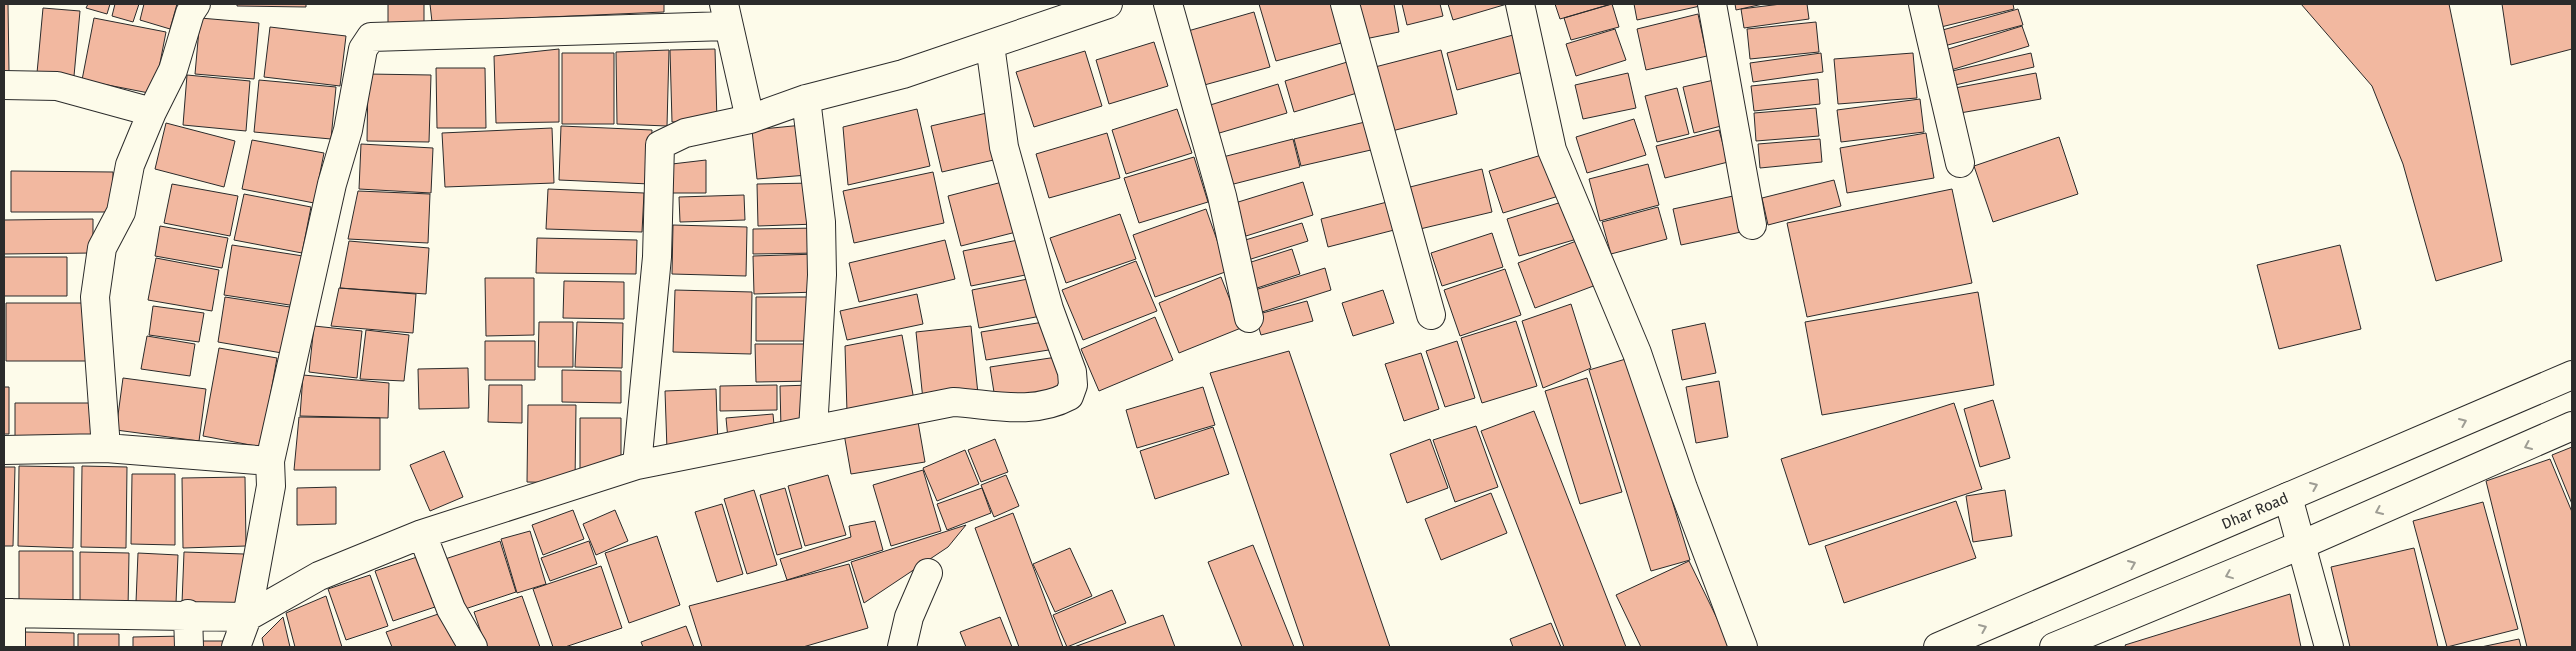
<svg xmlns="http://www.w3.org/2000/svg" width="2576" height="651" viewBox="0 0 2576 651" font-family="'Fira Sans',sans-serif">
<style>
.building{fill:#f2b8a0;stroke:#2b2b2b}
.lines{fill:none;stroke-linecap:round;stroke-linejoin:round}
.street-casing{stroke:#2b2b2b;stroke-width:30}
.secondary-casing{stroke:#2b2b2b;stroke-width:30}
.primary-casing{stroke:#2b2b2b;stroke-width:30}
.street{stroke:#fdfbea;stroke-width:28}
.secondary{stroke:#fdfbea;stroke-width:28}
.primary{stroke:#fdfbea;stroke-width:28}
.oneway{stroke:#9e9d94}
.labels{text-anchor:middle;stroke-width:4;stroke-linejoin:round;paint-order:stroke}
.street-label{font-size:15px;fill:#2b2b2b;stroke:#fdfbea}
</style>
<rect width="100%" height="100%" fill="#fdfbea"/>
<path class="building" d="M4,4H8L9,72H4Z
M88,4H110L107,14L86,8Z
M115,4H139L133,22L112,16Z
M144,4H177L170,29L140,20Z
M237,4H306V7L237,6Z
M388,4H424V22L388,23Z
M430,4H664V12L432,22Z
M1259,4H1341L1352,40L1276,61Z
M1358,4H1394L1399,32L1365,39Z
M1402,4H1440L1443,16L1407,25Z
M1448,4H1507L1453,20Z
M1555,4H1611L1560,19Z
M1612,4L1619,27L1571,40L1564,18Z
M1634,4H1699L1700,6L1637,20Z
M1735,4H1763L1736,10Z
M1781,4H1807L1809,19L1744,28L1741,9Z
M1940,4H2013L2014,9L1941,27L1936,5Z
M2301,4H2449L2502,261L2436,281L2403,164L2372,86Z
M2502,4H2572V49L2511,65Z
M43,8L80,11L74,76L37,73Z
M2018,9L2023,25L1944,46L1939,31Z
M1254,12L1270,67L1197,87L1181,33Z
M1698,14L1707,56L1646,70L1637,29Z
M94,18L166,32L154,94L82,80Z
M200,18L259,23L254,79L195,74Z
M1816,22L1819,52L1750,59L1747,29Z
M2022,26L2029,46L1951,70L1945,50Z
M270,27L346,36L340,86L264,77Z
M1615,29L1626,60L1576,76L1566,44Z
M1524,32L1534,69L1457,90L1447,53Z
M1154,42L1168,86L1109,104L1096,60Z
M559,49V122L496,123L494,56Z
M715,49L717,121L672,122L670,50Z
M669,50L667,126L617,124L616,52Z
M1441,50L1457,114L1392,131L1375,67Z
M1085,51L1102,106L1034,127L1016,72Z
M562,53H614V124H562Z
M1821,53L1823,72L1753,82L1750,63Z
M1913,53L1917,98L1838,104L1834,59Z
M2031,53L2034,67L1955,85L1952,71Z
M1357,59L1367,90L1294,112L1285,81Z
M436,68H485L486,128H437Z
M1628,73L1636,108L1583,119L1575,85Z
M2036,73L2041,99L1960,113L1955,88Z
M368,74L431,75L429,142L367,141Z
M187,75L250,81L246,131L183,125Z
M1818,79L1820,104L1754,111L1751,86Z
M259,80L336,87L331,139L254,132Z
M1714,80L1725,125L1694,133L1683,87Z
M1278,84L1287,113L1216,134L1207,106Z
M1677,88L1689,134L1657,142L1645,96Z
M1920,99L1924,132L1841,142L1837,110Z
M1816,108L1819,136L1756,141L1754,113Z
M917,109L930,166L848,185L843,127Z
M1177,109L1192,153L1126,174L1112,130Z
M991,112L1002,158L942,172L931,126Z
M1634,119L1646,155L1587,173L1576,137Z
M1365,122L1371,150L1301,166L1294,139Z
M166,123L235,141L224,187L155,169Z
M803,125L808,175L757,179L752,130Z
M561,126L652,130L650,184L559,180Z
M552,128L554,183L445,187L442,133Z
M1719,130L1728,162L1665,178L1656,146Z
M1107,133L1120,178L1049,198L1036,154Z
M1926,133L1934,178L1847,193L1840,148Z
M2059,137L2078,194L1993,222L1974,166Z
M1293,139L1300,167L1222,187L1215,159Z
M1820,139L1822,162L1760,168L1758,144Z
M252,140L324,153L314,203L242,189Z
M361,144L433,148L431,193L359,189Z
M1548,153L1562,195L1503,213L1489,171Z
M1194,157L1208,202L1139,223L1124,178Z
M706,160V193H672V164Z
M1648,164L1659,205L1600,221L1589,179Z
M1482,169L1492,212L1420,229L1410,187Z
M11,171L113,172V212H11Z
M933,172L944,223L854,243L843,191Z
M1010,180L1024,230L961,246L948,196Z
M1834,180L1841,206L1768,225L1762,198Z
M1303,182L1313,215L1246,236L1235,203Z
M814,183L817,224L758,226L757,184Z
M172,184L238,196L230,236L164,223Z
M548,189L644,193L642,232L546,229Z
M1952,189L1972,283L1807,317L1787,223Z
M358,191L430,194L428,243L348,239Z
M244,194L311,207L302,253L234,240Z
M744,195L745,220L680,222L679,197Z
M1733,196L1741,232L1681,245L1673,209Z
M1391,201L1398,229L1328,247L1321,219Z
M1565,201L1577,239L1519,256L1507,219Z
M1658,207L1667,239L1611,254L1602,222Z
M1206,209L1228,271L1155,297L1133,235Z
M1120,214L1136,259L1066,283L1050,238Z
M93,219V253L4,254V220Z
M1302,223L1308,241L1248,260L1242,241Z
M673,225L747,227L746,276L672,274Z
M160,226L228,238L222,268L155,256Z
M818,228L819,253L753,254V229Z
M1492,233L1503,267L1442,286L1431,253Z
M537,238L637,240L636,274L536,273Z
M1028,238L1035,273L971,286L963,251Z
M945,240L955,279L859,302L849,263Z
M1579,240L1596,285L1535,308L1518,263Z
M349,241L429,248L426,294L340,288Z
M232,245L303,256L296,306L224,295Z
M2340,245L2361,329L2279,349L2257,265Z
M1292,249L1300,274L1254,289L1245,264Z
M817,254V292L754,294L753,256Z
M4,257H67V296H4Z
M156,258L219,270L212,311L148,300Z
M1136,261L1157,311L1083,340L1062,290Z
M1325,268L1331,290L1262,312L1255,290Z
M1505,269L1521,315L1460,336L1444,290Z
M1038,277L1046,315L979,328L972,290Z
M1221,277L1241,328L1179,353L1159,303Z
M485,278H534V335L486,336Z
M564,281L624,282V319L563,318Z
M339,288L416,294L413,333L331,326Z
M675,290L752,292L751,354L673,352Z
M1383,290L1394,323L1353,336L1342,303Z
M1978,292L1994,385L1822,415L1805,322Z
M917,294L923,324L847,340L840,311Z
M225,297L290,307L282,353L218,342Z
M756,297H816V341H756Z
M1307,301L1313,321L1261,335L1255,315Z
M6,303H90V361H6Z
M1571,304L1591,368L1543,388L1522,321Z
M153,306L204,313L199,342L149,335Z
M1155,317L1173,360L1099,391L1081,349Z
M1050,321L1055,349L986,360L981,332Z
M1516,321L1537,386L1482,403L1461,338Z
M539,322H573V367H538Z
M577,322L623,323L622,368L575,367Z
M1705,323L1716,373L1682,380L1672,330Z
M314,326L362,331L357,378L309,372Z
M971,326L978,394L923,400L916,332Z
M366,330L409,335L404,381L360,379Z
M902,335L914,400L847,412L845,346Z
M147,336L195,344L190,376L141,369Z
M485,341H535V380H485Z
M1457,341L1475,398L1445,407L1426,351Z
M755,344H814V381L756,382Z
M219,348L277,358L261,447L203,436Z
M1289,351L1390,647H1304L1210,373Z
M1421,353L1439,409L1404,421L1385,364Z
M1057,357L1063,395L996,405L990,367Z
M1629,358L1690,560L1651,571L1589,370Z
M468,368L469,408L419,409L418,369Z
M562,370L621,371V403L562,402Z
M303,375L389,383L388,418L300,416Z
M123,378L206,389L199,441L116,430Z
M1587,378L1622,492L1580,504L1545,391Z
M1719,381L1728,437L1696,443L1686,387Z
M489,385H522V423L488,422Z
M777,385V410L720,411V386Z
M811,385V428L781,429L780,386Z
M4,387H9V434H4Z
M1203,387L1215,425L1137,448L1126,410Z
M716,389L718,448L667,450L665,391Z
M1993,400L2010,458L1980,467L1964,409Z
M15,403H93L94,436H15Z
M1954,403L1982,489L1809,545L1781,459Z
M528,405H576L575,483L527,482Z
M1534,411L1626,647H1564L1481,431Z
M773,414L775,436L728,439L726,418Z
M917,416L925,462L851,474L843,428Z
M299,417L380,418V470H294Z
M580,418H621V467L580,479Z
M1476,426L1498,487L1455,502L1433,440Z
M1213,427L1229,474L1155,499L1140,451Z
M995,439L1008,472L981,482L968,450Z
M1430,439L1448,488L1407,503L1390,454Z
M2572,447V504L2552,455Z
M965,450L979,484L937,501L923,468Z
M444,451L463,497L430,511L410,465Z
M2550,459L2572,512V647H2527L2486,481Z
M19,466L74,467L73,548L18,546Z
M82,466L127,467L126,548L81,547Z
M4,467H15L13,546H4Z
M923,470L941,531L891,546L873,485Z
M132,474H175V545L131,544Z
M828,475L846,535L805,546L788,486Z
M1006,475L1019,506L994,517L981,485Z
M245,477L246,546L183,548L182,478Z
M336,487V524L297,525V488Z
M785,488L802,548L777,555L760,495Z
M982,488L991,513L947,530L937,504Z
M754,490L777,565L747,574L724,499Z
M2005,490L2012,536L1973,542L1966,496Z
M1491,493L1507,533L1441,560L1425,519Z
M1956,501L1976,558L1844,603L1825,546Z
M2483,502L2518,629L2447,647L2413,521Z
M722,504L743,574L717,582L695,512Z
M573,510L584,539L543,555L532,525Z
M615,510L628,541L596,555L583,524Z
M1013,513L1063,647H1019L975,528Z
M875,521L883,550L787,580L780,559L851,537L849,526Z
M966,525L948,547L864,603L851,562Z
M530,531L546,584L517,593L501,539Z
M657,536L680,605L629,623L605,553Z
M500,541L516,592L459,611L442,560Z
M589,541L597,564L550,581L541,558Z
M1253,545L1294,647H1242L1208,562Z
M1070,548L1092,596L1055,612L1033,564Z
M2414,548L2438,647H2350L2331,567Z
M19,551H73V601H19Z
M80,552L129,553L128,609L80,608Z
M184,552L244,554L243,605L182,603Z
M138,553L178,555L176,603L136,602Z
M420,556L438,606L393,621L375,571Z
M1689,561L1731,647H1641L1616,595Z
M849,564L868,628L803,647H702L689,606Z
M601,566L622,628L565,647H553L533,589Z
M370,575L388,626L346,640L328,589Z
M1112,590L1126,623L1067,647L1053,615Z
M2290,594L2301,647H2126L2125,645Z
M326,596L342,647H295L286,613Z
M522,596L540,647H486L474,612Z
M447,611L465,647H392L386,632Z
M1163,615L1175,647H1074Z
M283,617L290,647H264L262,638Z
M1000,617L1012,647H966L960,632Z
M1551,623L1561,647H1513L1510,639Z
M686,626L694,647H643L641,642Z
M25,632L74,633V647H25Z
M78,634H119V647H78Z
M185,636L186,647H133V637Z
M2519,639L2521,647H2481Z
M194,641H225V647H194Z"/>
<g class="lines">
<defs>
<path id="street" d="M724,4L750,119
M1168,4L1222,196L1249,318
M1345,4L1431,315
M1520,4L1552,150L1637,353L1683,488L1743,647
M1712,4L1752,225
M1923,4L1960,163
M4,85L57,86L152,112
M806,99L821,222L822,275L813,430
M106,448L95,297L102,248L121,212L130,165L152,112L173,70L190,13L196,4
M4,450L106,448L270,461
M637,465L657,257L660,145L685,133L750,119L806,99L903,74L1108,4
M422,534L451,609L473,647
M4,613L247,617L319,576L422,534L637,465L953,402C991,404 1032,416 1069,396L1073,385L1072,372L1049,309L1004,147L990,45
M11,613V647
M188,614L189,647
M236,647L247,617L271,486L270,461L332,184L348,130L363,49L371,37L727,26
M902,647L909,617L928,573"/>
<path id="secondary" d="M2288,497L2329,647"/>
<path id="primary" d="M1938,647L2572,375
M2054,647L2301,545L2572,426"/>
</defs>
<use href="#street" class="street-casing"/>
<use href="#secondary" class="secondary-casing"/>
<use href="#primary" class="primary-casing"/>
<use href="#street" class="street"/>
<use href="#secondary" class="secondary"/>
<use href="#primary" class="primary"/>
</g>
<defs><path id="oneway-chevron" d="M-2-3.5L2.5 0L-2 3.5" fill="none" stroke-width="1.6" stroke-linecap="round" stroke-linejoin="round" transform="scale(1.25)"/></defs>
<g class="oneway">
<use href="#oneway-chevron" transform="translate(2463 422) rotate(-23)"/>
<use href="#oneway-chevron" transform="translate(2528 446) rotate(156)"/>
<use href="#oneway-chevron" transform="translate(2314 486) rotate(-23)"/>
<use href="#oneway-chevron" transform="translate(2379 511) rotate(156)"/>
<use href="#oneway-chevron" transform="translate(2132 564) rotate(-23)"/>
<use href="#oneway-chevron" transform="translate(2229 575) rotate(158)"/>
<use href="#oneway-chevron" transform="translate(1983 628) rotate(-23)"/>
</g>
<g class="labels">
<g class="street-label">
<text transform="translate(2255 511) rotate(-23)" y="5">Dhar Road</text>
</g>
</g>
<rect width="2576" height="651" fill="none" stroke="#2b2b2b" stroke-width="10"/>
</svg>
